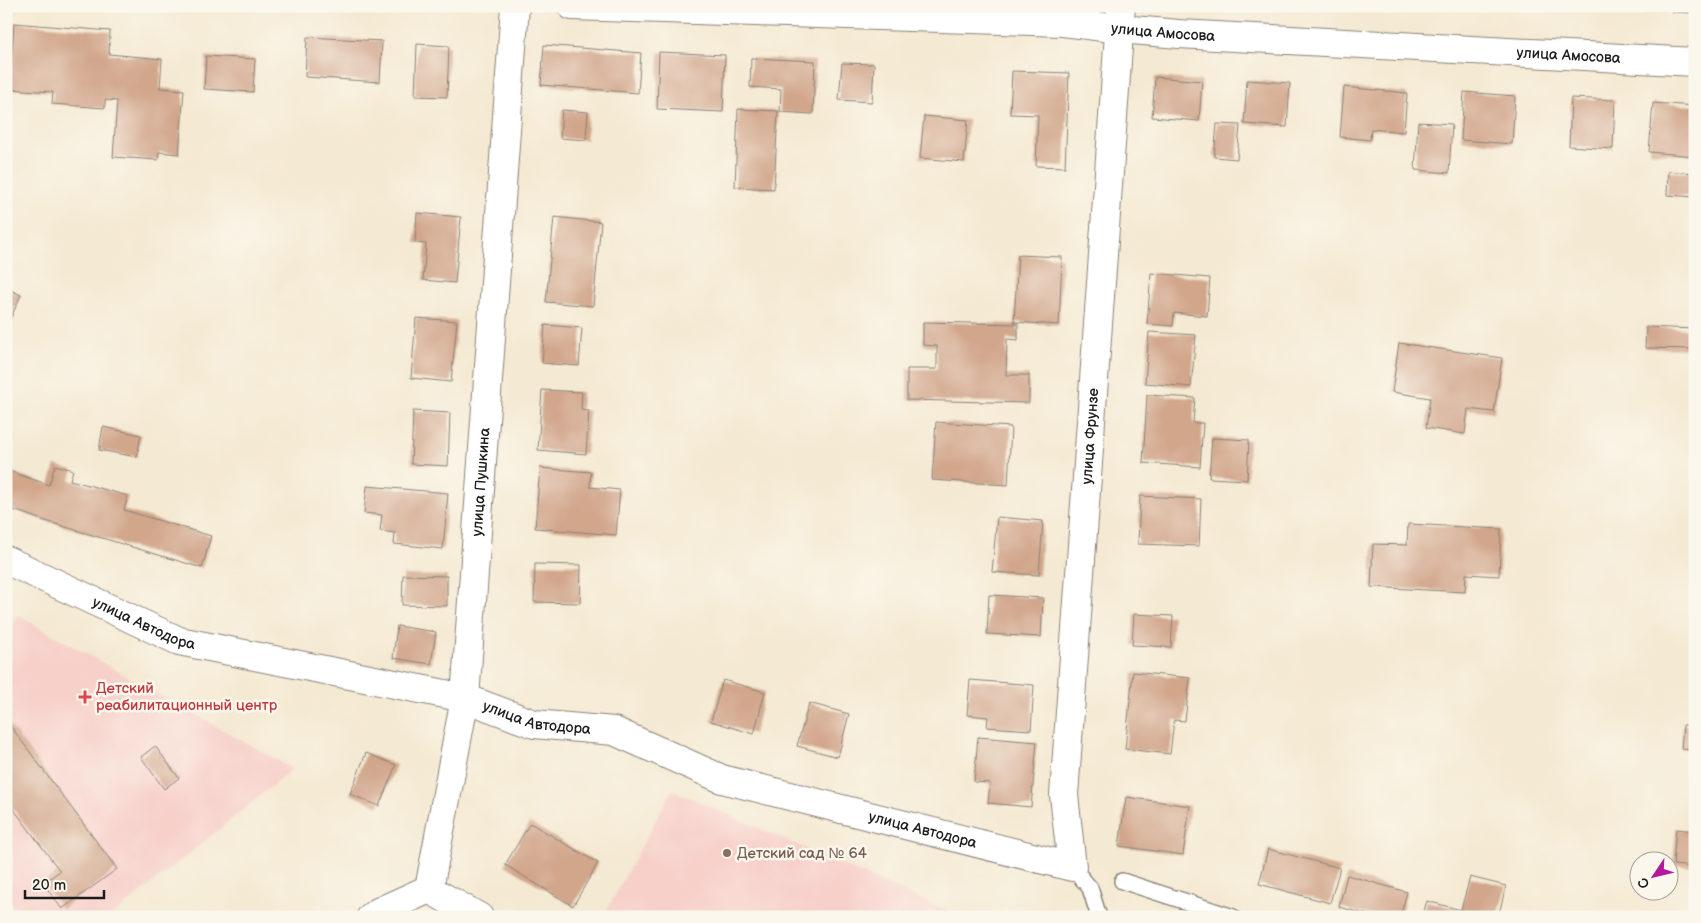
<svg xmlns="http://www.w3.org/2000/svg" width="1701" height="923" viewBox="0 0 1701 923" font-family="'Balsamiq Sans',sans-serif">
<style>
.built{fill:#f7d0ca}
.building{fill:#d1a68b}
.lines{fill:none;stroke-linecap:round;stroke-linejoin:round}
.service-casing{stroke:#888277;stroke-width:18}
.minor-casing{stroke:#888277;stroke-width:30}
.service{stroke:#fff;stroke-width:15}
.minor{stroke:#fff;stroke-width:28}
.health-dot{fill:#e0444e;stroke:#fbf7ec;stroke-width:2}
.education-dot{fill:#8d6e63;stroke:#fbf7ec;stroke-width:2}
.labels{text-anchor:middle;stroke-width:5;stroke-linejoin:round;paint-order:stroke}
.street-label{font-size:15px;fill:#1c1c1c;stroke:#fbf7ec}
.health-label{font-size:15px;fill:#be3a42;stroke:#fbf7ec;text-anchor:start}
.education-label{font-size:15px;fill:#785e54;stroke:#fbf7ec;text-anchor:start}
</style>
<rect width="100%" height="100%" fill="#fbf7ec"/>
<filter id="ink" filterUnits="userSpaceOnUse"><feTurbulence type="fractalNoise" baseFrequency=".02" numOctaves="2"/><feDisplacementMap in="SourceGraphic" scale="10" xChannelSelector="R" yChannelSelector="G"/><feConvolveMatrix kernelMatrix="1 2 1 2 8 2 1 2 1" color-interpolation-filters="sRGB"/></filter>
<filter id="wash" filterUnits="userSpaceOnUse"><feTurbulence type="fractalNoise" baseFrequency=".0096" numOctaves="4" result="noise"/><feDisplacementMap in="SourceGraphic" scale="20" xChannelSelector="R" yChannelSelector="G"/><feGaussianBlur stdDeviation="1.12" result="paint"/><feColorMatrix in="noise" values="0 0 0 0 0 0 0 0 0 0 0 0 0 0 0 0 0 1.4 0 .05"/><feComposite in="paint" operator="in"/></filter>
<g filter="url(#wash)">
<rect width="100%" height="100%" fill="#f4e9d2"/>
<path class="built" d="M19,616L293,769L111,917H22L6,897V626Z
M672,790L961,917H603Z"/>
<g id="blocks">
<path class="building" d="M1630,6H1667V10H1630Z
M1672,6H1695V13L1672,12Z
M14,23L110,31L109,54L162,59L160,88L184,90L179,154L159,152L158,160L113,157L117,101L105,100V108L52,104L53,92L9,89Z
M307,37L382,41L380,82L305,77Z
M417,44L449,46L447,97L415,96Z
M544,45L641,53L638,93L541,85Z
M659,52L725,55L723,112L657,109Z
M206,56L255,59L253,92L204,89Z
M751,58L815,61L813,114L780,112L781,89L750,87Z
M842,63L874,64L872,102L839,100Z
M1012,71L1069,73L1065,167L1036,166L1038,115L1010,114Z
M1155,77L1202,81L1199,121L1152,117Z
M1247,80L1290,83L1287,127L1244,124Z
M1344,87L1407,93L1404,132L1371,129L1370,140L1340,137Z
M1464,92L1515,96L1512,144L1461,140Z
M1571,98L1615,100L1613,149L1569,146Z
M1653,103L1695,106L1694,156L1649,152Z
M738,109L778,111L774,189L735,187Z
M562,110L588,112L586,140L560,138Z
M924,116L968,120L964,162L920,158Z
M1418,122L1452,124L1449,173L1415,170Z
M1217,124L1240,125L1237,159L1214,157Z
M1668,171L1695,173V197L1667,195Z
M417,213L461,217L455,283L423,280L426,244L415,243Z
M554,217L601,222L593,306L546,302Z
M1018,255L1062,257L1059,325L1014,322Z
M1151,273L1210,278L1207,316L1174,313L1173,326L1147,324Z
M6,288L21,295L9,322L6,320Z
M416,318L457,321L451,382L411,378Z
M923,322L1018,324V340L1007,339L1006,375H1029V403L907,400V369H937V346L923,345Z
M545,325L582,328L579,366L542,363Z
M1646,327L1695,329V349L1645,348Z
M1149,332L1196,335L1191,387L1145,383Z
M1399,343L1502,358L1494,412L1468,409L1465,434L1426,428L1430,398L1392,392Z
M542,390L582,392L581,410L589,411L586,454L538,450Z
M1147,395L1195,398L1193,423H1203L1200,467L1143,463Z
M413,411L450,413L448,466L411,464Z
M936,422L1011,427L1008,485L932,480Z
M103,427L141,435L137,457L99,450Z
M1212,438L1249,440L1247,480L1209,478Z
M55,465L73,470L70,480L128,496L124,510L211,536L202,568L39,519L6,507V470L49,485Z
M540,468L591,472L590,487L620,490L616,535L535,528Z
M367,486L448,493L443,549L394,544L395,533L380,531L382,515L364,513Z
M1140,496L1201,499L1199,546L1138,544Z
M997,517L1043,521L1039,575L992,572Z
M1408,524L1501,529L1499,576L1466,574L1465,592L1371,587L1373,544L1407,545Z
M535,564L581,565L580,603L534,602Z
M403,575L447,576V606L402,605Z
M989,595L1043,598L1041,637L987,634Z
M1134,614L1173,616L1171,647L1132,645Z
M397,626L436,632L431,664L393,658Z
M1133,672L1190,678L1185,721L1174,720L1170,754L1125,749Z
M723,680L765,692L754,734L711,721Z
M970,680L1034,685L1031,730L987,727L988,717L967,715Z
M809,703L849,714L838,757L797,746Z
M6,720L117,869L62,909L43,883L60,871L6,799Z
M1683,725H1695V750L1681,749Z
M978,737L1037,742L1031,807L988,803L990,783L974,782Z
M155,746L179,778L164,789L141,757Z
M366,753L396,765L379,806L350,794Z
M1126,797L1190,806L1183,855L1119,846Z
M530,823L598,863L573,906L505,865Z
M1676,829L1695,831V867L1673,865Z
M1268,849L1340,868L1330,903L1259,884Z
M1347,875L1407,892L1400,917H1376L1339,907Z
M1470,877L1506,886L1498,917H1422L1427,901L1461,910Z"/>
</g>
</g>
<g filter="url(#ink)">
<use href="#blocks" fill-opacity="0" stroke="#888277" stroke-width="1"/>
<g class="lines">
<defs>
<path id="service" d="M1072,867L1090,888L1099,917
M1122,881L1233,917"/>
<g id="minor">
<path id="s1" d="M572,6L1063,22L1120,29L1179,34L1695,62"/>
<path id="s2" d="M6,560L179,641L465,698L534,724L614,731L722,779L1072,867L1064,795L1121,6"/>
<path id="s3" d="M429,889L465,698L515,6"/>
<path d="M429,889L479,917"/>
<path d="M371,917L378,912L429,889"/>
</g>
</defs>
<use href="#service" class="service-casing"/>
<use href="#minor" class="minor-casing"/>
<use href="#service" class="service"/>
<use href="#minor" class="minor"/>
</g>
</g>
<path class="health-dot" d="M82.5 689.5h5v5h5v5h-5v5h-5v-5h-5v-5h5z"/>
<circle class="education-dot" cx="727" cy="853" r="5"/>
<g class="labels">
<g class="street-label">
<text dy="5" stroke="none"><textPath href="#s1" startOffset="592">улица Амосова</textPath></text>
<text dy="5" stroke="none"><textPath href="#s1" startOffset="998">улица Амосова</textPath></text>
<text dy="5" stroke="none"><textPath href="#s2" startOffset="1548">улица Фрунзе</textPath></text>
<text dy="5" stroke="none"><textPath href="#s3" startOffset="411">улица Пушкина</textPath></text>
<text dy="5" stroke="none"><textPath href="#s2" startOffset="152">улица Автодора</textPath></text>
<text dy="5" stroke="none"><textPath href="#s2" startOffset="558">улица Автодора</textPath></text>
<text dy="5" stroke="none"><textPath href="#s2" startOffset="962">улица Автодора</textPath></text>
</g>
<g class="health-label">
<text x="96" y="693">Детский<tspan x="96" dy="17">реабилитационный центр</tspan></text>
</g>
<g class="education-label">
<text x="737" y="858">Детский сад № 64</text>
</g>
</g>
<rect width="1701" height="923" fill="none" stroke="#fbf7ec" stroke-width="25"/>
<g transform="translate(1654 876) rotate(235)"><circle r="24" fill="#fbf7ec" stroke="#a29f99"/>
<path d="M0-4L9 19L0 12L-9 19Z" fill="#b5179e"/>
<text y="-8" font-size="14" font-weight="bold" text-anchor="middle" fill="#1c1c1c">С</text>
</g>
<path d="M25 890v8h79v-8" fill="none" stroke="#1c1c1c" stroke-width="2.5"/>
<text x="32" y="890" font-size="15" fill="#1c1c1c" stroke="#fbf7ec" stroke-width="4" paint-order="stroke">20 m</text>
</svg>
